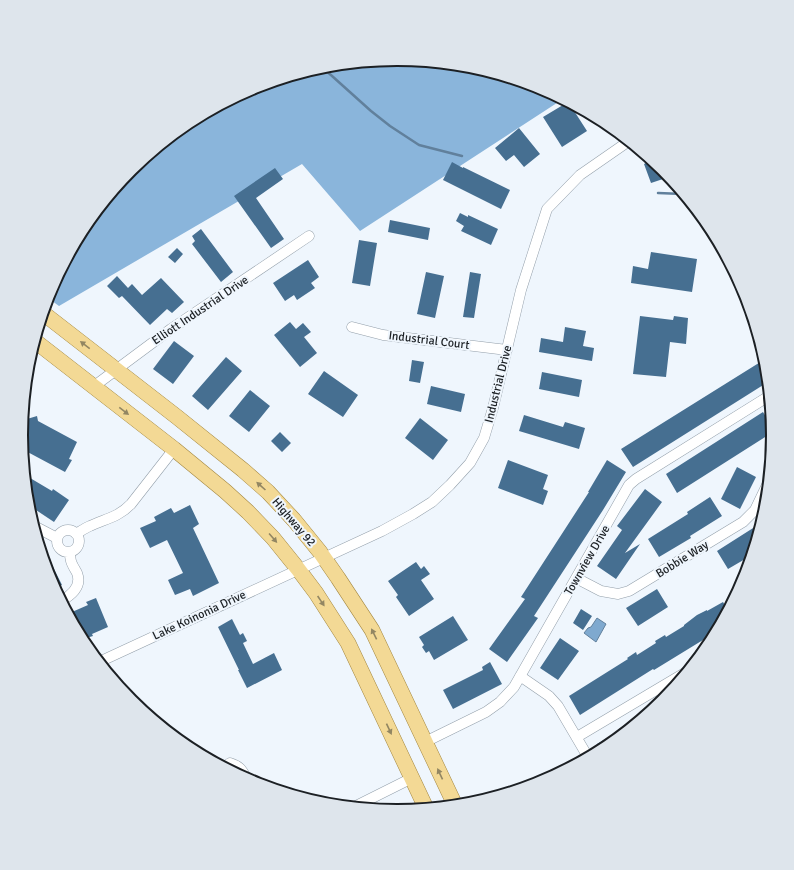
<svg xmlns="http://www.w3.org/2000/svg" width="794" height="870" viewBox="0 0 794 870" font-family="Signika,sans-serif">
<style>
.forest{fill:#8ab5db}
.water{fill:#7fa9cf;stroke:#61809c}
.lines{fill:none;stroke-linecap:round;stroke-linejoin:round}
.stream{stroke:#61809c;stroke-width:2.5}
.building{fill:#466f91}
.minor-casing{stroke:#939faa;stroke-width:11}
.primary-casing{stroke:#a38740;stroke-width:16}
.minor{stroke:#fff;stroke-width:10}
.primary{stroke:#f3d995;stroke-width:15}
.oneway{fill:#928662}
.labels{text-anchor:middle;stroke-width:4;stroke-linejoin:round;paint-order:stroke}
.street-label{font-size:12px;fill:#1c2024;stroke:#eff6fd}
.rim{fill:none;stroke:#1c2024;stroke-width:2}
</style>
<rect width="100%" height="100%" fill="#eff6fd"/>
<path class="forest" d="M397,59L471,66L541,88L563,99L360,231L302,164L59,306L48,298L50,291L84,226L131,169L188,122L253,88L324,66Z"/>
<path class="water" d="M597,618L606,624L596,642L584,633L588,628L591,627Z"/>
<g class="lines">
<path class="stream" d="M322,67L371,111L390,126L419,145L462,156
M658,193L683,194"/>
</g>
<path class="building" d="M568,102L569,103L587,131L562,147L543,117Z
M519,128L540,154L524,167L514,155L506,161L495,148Z
M652,160L663,169L669,177L651,183L644,164Z
M452,162L463,168V167L510,190L501,209L443,180Z
M275,168L283,179L256,198L284,239L271,248L234,196Z
M460,213L468,217V215L498,229L491,245L461,231L464,226L456,221Z
M390,220L430,228L428,240L388,232Z
M201,229L233,272L221,282L192,244L195,241L192,236Z
M359,240L377,243L370,286L352,283Z
M177,248L183,254L175,263L168,257Z
M651,252L697,259L692,292L631,283L633,266L648,269Z
M308,260L319,277L311,283L315,288L297,300L294,295L285,301L273,283Z
M426,272L444,276L435,318L417,314Z
M470,272L481,274L474,318L463,317Z
M117,276L128,288L132,284L142,295L161,278L184,302L172,313L167,309L150,325L122,296L119,298L107,286Z
M640,316L673,320L674,316L688,318L686,344L670,342L666,377L633,374Z
M290,322L296,329L303,323L311,332L304,337L317,353L300,367L274,335Z
M565,327L586,331L583,346L594,348L592,361L539,352L541,338L563,342Z
M174,341L194,356L173,384L153,369Z
M226,357L242,371L208,410L192,396Z
M765,359L768,382L633,467L621,449Z
M412,360L424,362L420,383L409,381Z
M324,371L358,395L343,417L308,394Z
M542,372L582,380L579,397L539,389Z
M431,386L465,394L461,412L427,404Z
M250,390L270,406L249,432L229,416Z
M763,412L772,427L773,432L677,493L666,474Z
M524,415L563,427L565,422L585,428L579,449L519,431Z
M37,416L38,421L77,442L69,459L72,460L65,472L22,449L21,438L29,424L27,419Z
M420,418L448,440L433,460L405,438Z
M280,432L291,443L282,452L271,441Z
M508,460L548,475L543,489L548,491L543,505L498,488Z
M607,460L626,472L603,510L534,616L538,618L507,662L489,649L525,599L521,597L589,492H588Z
M737,467L756,477L740,509L721,499Z
M25,475L52,491L53,489L69,500L54,522L36,510L35,512L28,508Z
M645,489L662,502L625,553L640,544L616,579L597,566L622,530L617,526Z
M710,497L722,516L690,536L691,538L659,557L648,539L688,514L687,512Z
M190,505L199,524L193,528L219,583L193,596L190,589L175,595L168,580L183,573L167,540L150,548L140,528L156,521L154,517L171,508L174,513Z
M761,523L752,555L728,569L717,551Z
M45,551L62,585L55,588L50,579L41,552Z
M416,562L421,569L424,566L430,574L421,580L434,599L409,616L396,597L398,595L388,581Z
M657,589L668,607L638,626L626,608Z
M96,598L108,627L92,634L93,636L83,639L82,635L80,636L70,617L74,616L72,612L88,605L86,602Z
M723,602L728,610L716,632L654,670L653,669L580,715L569,696L628,659L627,658L636,652L637,655L656,643L655,641L665,635L666,637L684,626V625L697,615L707,610V611Z
M581,609L592,616L583,630L573,623Z
M453,616L468,640L434,660L429,651L426,653L422,647L424,645L419,637Z
M232,619L240,635L243,633L247,641L243,643L253,664L274,653L282,670L247,688L238,670H239L218,627Z
M560,638L579,651L558,680L540,668Z
M490,662L502,684L453,709L443,690L483,670L482,667Z
M621,730L623,733L606,748L601,750L597,744Z"/>
<g class="lines">
<defs>
<path id="minor" d="M352,327L383,335L507,350
M93,387L171,329L309,236
M34,526L57,538
M57 541a11 11 0 1 1 22 0a11 11 0 1 1-22 0Z
M76,534C81,531 85,528 90,526C105,519 119,517 131,504L174,449
M576,578L601,591L618,594L629,591L743,522L755,510L768,483
M61,601C72,595 82,586 77,573C75,569 72,565 71,561C70,558 70,555 70,552
M99,662L382,531L413,514L432,502L450,485L470,463L484,438L493,408L521,290L547,209L580,175L629,141
M520,676L549,696L558,706L588,757
M577,737L688,671
M425,742L486,712L500,702L514,687L629,485L636,479L769,396
M224,767L230,763C240,766 242,770 247,779
M354,807L412,778"/>
<path id="primary" d="M43,313L177,417L243,470L268,492L294,520L320,552L338,578L372,630L455,805
M35,341L174,449L225,491L248,512L273,538L298,569L316,593L348,643L426,808"/>
</defs>
<use href="#minor" class="minor-casing"/>
<use href="#primary" class="primary-casing"/>
<use href="#minor" class="minor"/>
<use href="#primary" class="primary"/>
</g>
<defs><path id="oneway-solid" d="M-6-.8H1V-3.2L6.5 0L1 3.2V.8H-6Z"/></defs>
<g class="oneway">
<use href="#oneway-solid" transform="translate(85 345) rotate(-142)"/>
<use href="#oneway-solid" transform="translate(124 411) rotate(38)"/>
<use href="#oneway-solid" transform="translate(261 486) rotate(-138)"/>
<use href="#oneway-solid" transform="translate(273 538) rotate(49)"/>
<use href="#oneway-solid" transform="translate(321 601) rotate(56)"/>
<use href="#oneway-solid" transform="translate(374 634) rotate(-116)"/>
<use href="#oneway-solid" transform="translate(389 729) rotate(65)"/>
<use href="#oneway-solid" transform="translate(440 774) rotate(-115)"/>
</g>
<g class="labels">
<g class="street-label">
<text transform="translate(200 310) rotate(-34)" y="4">Elliott Industrial Drive</text>
<text transform="translate(429 340) rotate(7)" y="4">Industrial Court</text>
<text transform="translate(498 384) rotate(-76)" y="4">Industrial Drive</text>
<text transform="translate(294 522) rotate(49)" y="4">Highway 92</text>
<text transform="translate(682 559) rotate(-32)" y="4">Bobbie Way</text>
<text transform="translate(587 560) rotate(-60)" y="4">Townview Drive</text>
<text transform="translate(199 615) rotate(-25)" y="4">Lake Koinonia Drive</text>
</g>
</g>
<path d="M0 0H794V870H0ZM28 435a369 369 0 1 1 738 0a369 369 0 1 1-738 0Z" fill="#dee5ec" fill-rule="evenodd"/>
<path class="rim" d="M28 435a369 369 0 1 1 738 0a369 369 0 1 1-738 0Z"/>
</svg>
